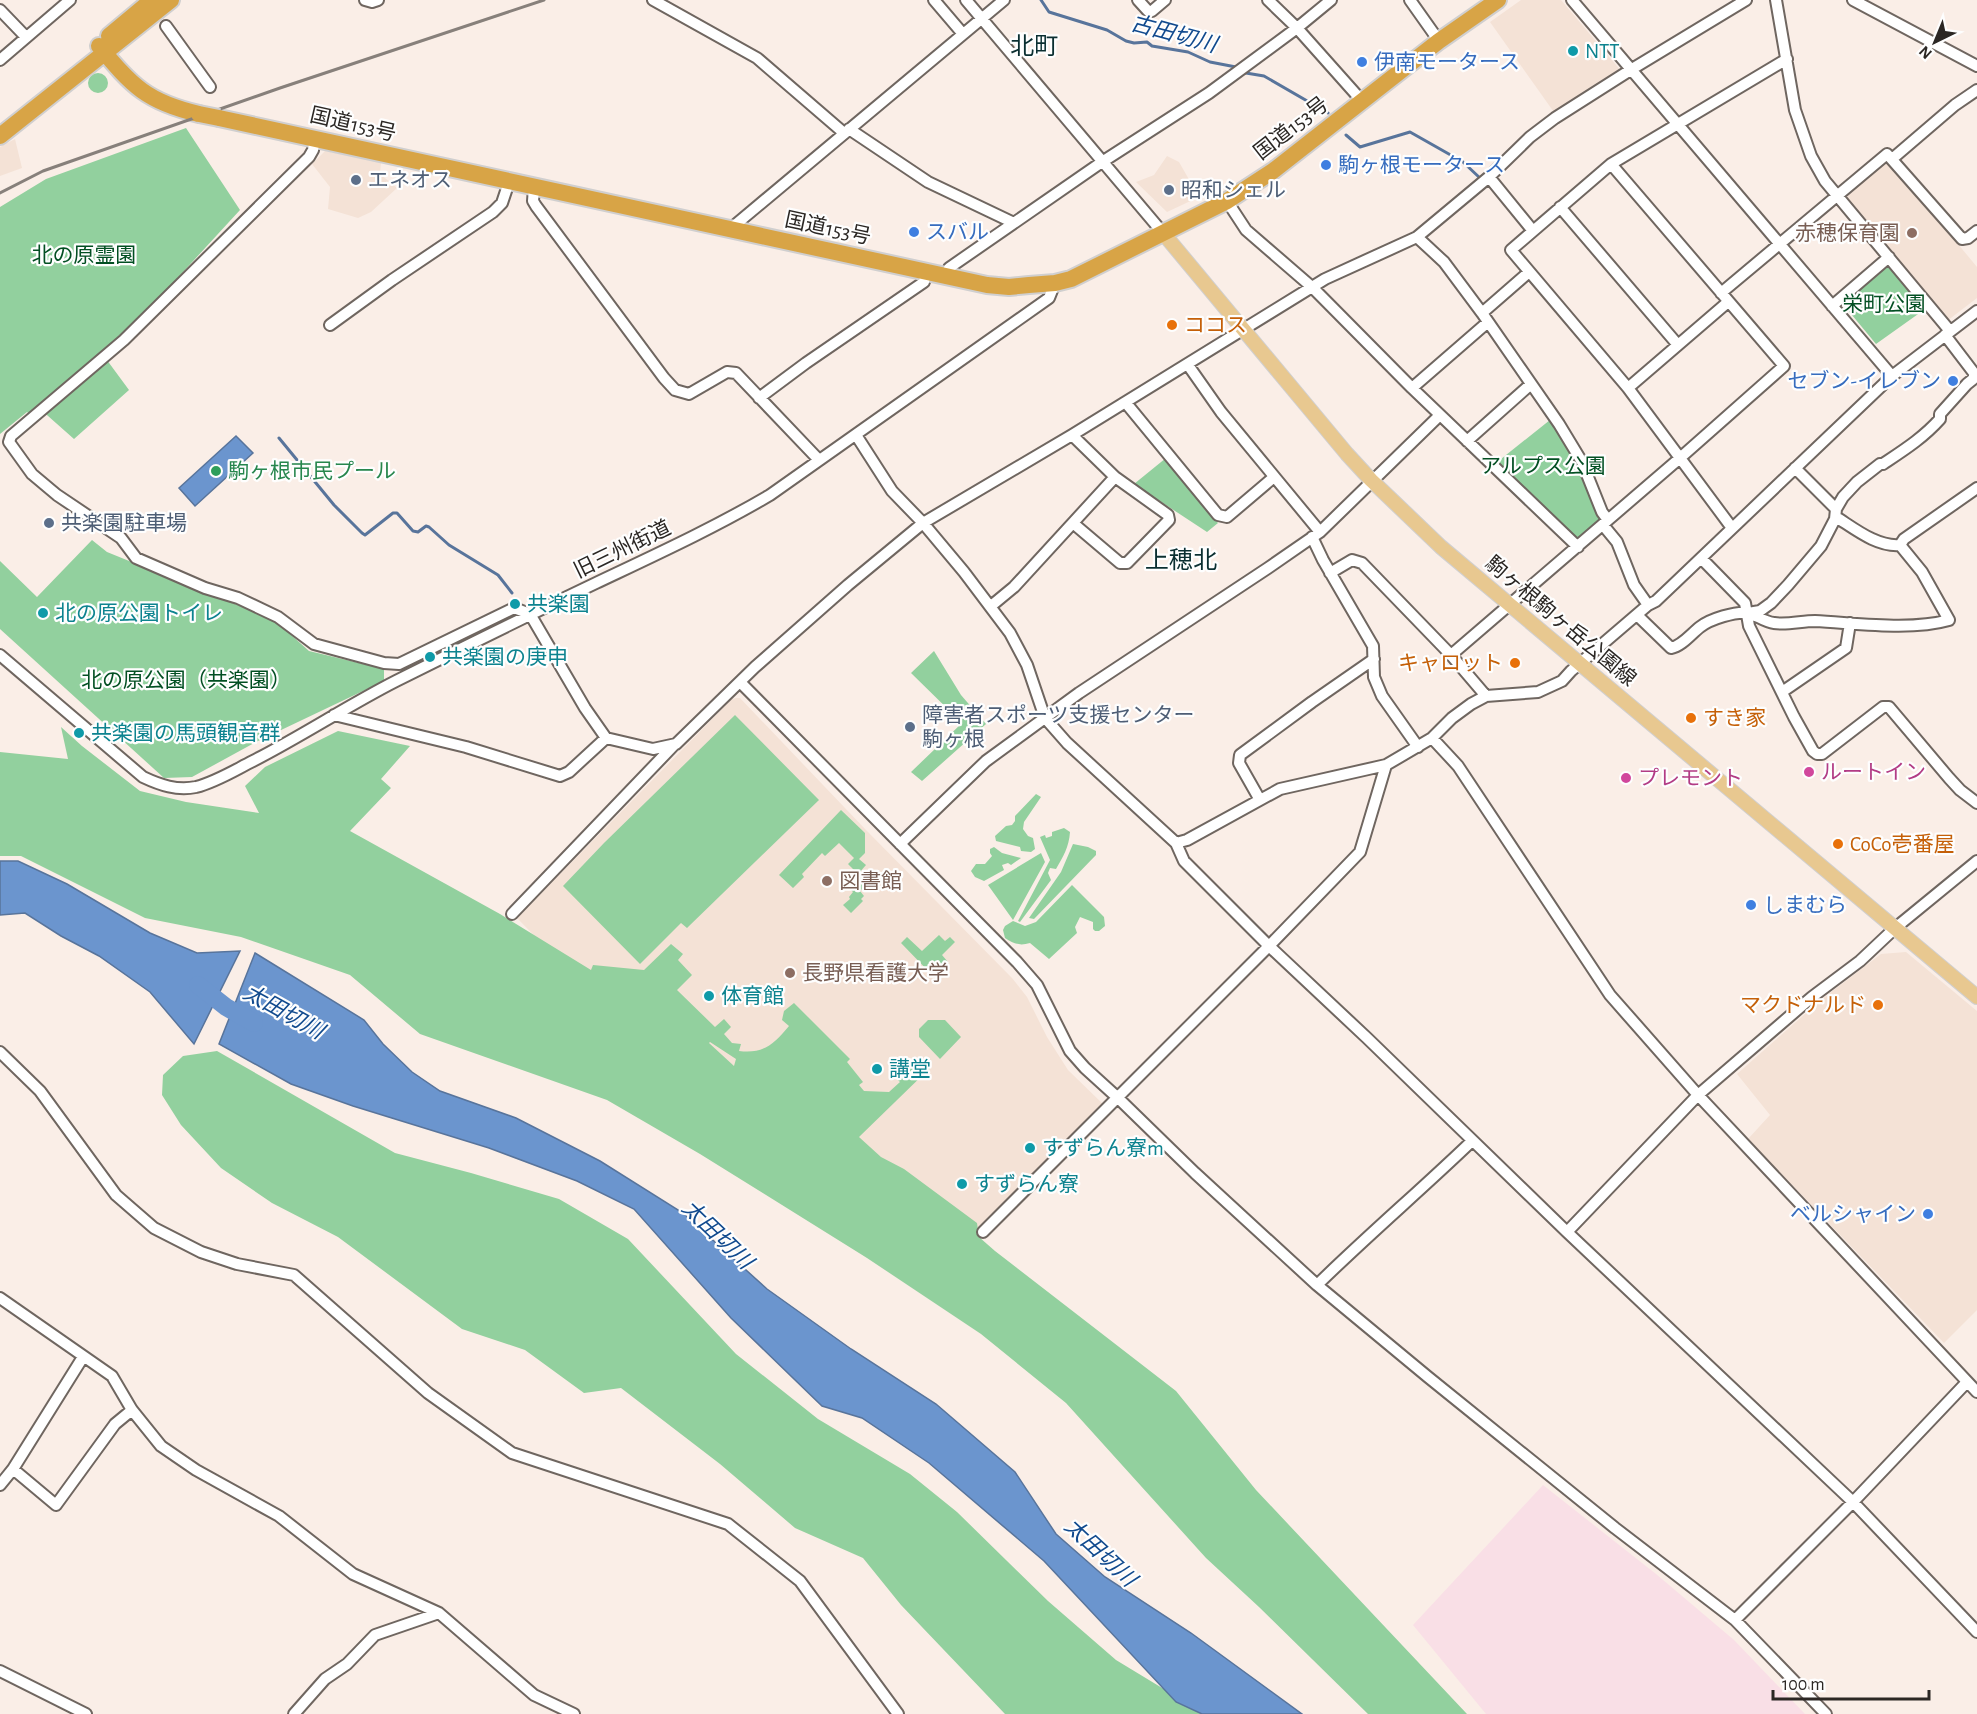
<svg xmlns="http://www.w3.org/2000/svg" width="1977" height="1714" viewBox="0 0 1977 1714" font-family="'Alegreya Sans','Noto Sans JP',sans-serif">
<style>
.built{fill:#f4e2d6}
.industrial{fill:#f9dfe6}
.green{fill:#92d09e;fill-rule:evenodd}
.water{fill:#6b95ce;stroke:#58749b;stroke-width:1.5}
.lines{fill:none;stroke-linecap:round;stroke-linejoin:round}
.stream{stroke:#58749b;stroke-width:3}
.river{stroke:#6b95ce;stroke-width:18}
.minor-casing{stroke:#6f6660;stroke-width:14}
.major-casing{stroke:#d0cfcf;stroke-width:16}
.highway-casing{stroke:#d0cfcf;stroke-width:20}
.minor{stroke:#fff;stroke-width:10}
.major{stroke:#e8c890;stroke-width:14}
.highway{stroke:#d8a446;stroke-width:16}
.rail{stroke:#87807b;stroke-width:3}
.highway-bridge-casing{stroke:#d0cfcf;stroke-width:20;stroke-linecap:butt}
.highway-bridge{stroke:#d8a446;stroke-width:16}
.culture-dot{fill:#0f9aa8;stroke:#fefefe;stroke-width:2}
.shop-dot{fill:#3f7fe0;stroke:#fefefe;stroke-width:2}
.service-dot{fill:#5c6f8a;stroke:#fefefe;stroke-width:2}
.education-dot{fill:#8d6e63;stroke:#fefefe;stroke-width:2}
.food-dot{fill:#e8710a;stroke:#fefefe;stroke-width:2}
.leisure-dot{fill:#2e9e5b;stroke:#fefefe;stroke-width:2}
.hotel-dot{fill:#d1479c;stroke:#fefefe;stroke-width:2}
.labels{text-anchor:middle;stroke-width:4.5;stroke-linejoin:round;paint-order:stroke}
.culture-label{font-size:21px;fill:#0d838f;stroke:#fefefe;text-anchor:start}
.shop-label{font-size:21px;fill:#366cbe;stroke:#fefefe;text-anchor:start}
.street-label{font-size:21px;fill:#2b2724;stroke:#fefefe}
.service-label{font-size:21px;fill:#4e5e75;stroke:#fefefe;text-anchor:start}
.education-label{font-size:21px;fill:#785e54;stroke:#fefefe;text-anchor:start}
.park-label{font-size:21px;fill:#024f22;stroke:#fefefe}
.food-label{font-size:21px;fill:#c56008;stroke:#fefefe;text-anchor:start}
.leisure-label{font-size:21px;fill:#27864d;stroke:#fefefe;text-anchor:start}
.hotel-label{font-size:21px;fill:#b23c85;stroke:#fefefe;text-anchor:start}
.water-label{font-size:22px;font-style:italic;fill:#114a8e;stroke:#fefefe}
.quarter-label{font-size:24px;fill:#0b2f31;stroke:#fefefe}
</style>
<rect width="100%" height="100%" fill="#faeee7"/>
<path class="built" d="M1521,0H1561L1622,72L1556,115L1490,22Z
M15,139L22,168L0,176V147Z
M325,151L381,162L380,174L397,188L371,212L358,218L328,209L330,187L312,164Z
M1167,156L1179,162L1199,197L1167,212L1136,182L1154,175Z
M1883,161L1890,162L1977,267V298L1947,321L1847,199V193Z
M736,698H740L866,830L1012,978L1027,997L1047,1037L1068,1070L1105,1106L969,1244L566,968L517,918L732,699Z
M1906,952L1977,1011V1310L1944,1343L1748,1139L1770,1115L1737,1074L1822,999L1881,954Z"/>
<path class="industrial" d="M1543,1485L1656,1574L1734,1640L1805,1714H1486L1413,1625Z"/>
<path class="green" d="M88 83a10 10 0 1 1 20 0a10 10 0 1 1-20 0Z
M186,128L240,210L149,309L101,352L129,390L74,439L39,408L31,415L27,412L0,434V207L46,179Z
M1886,265L1892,266L1928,307L1876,344L1842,303Z
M1550,420L1577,464L1600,516L1599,521L1580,538L1572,536L1496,463Z
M1166,458L1218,523L1207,532L1134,484Z
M92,540L107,552L257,613L280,625L309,651L384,669V681L258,741L192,777L164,778L0,629V561L37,597Z
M934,651L961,695L986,724L922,781L911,772L962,723L911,673Z
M735,715L819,800L687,928L681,923L640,964L563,886L604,843Z
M61,727L82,746L140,791L186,802L259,813L245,786L265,767L338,731L410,746L381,779L391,788L350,831L500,914L591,970L593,965L644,970L671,944L683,954L678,960L692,975L677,990L715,1027L724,1019L731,1027L724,1034L732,1043L741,1044L739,1051C764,1054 774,1044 789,1026L782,1020L784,1011L794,1003L850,1059L847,1062L863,1082L859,1085L864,1091L889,1092L900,1082L894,1076L908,1062L914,1069L920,1062L926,1061L931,1067L859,1137L881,1157L904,1169L977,1223L979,1237L995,1251L1176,1391L1256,1490L1467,1714H1368L1259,1607L1206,1558L1066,1403L981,1334L867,1258L700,1154L607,1100L420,1034L350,975L241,937L145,918L21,856H0V752L68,759ZM710,1042L736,1059L734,1066L709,1043Z
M1036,794L1041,797L1024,822L1023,829L1028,836L1033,838L1035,849L1031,852L1021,851L1020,847L996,841L995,836L1006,826L1012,825L1015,821V816Z
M841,810L865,833V853L859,859L866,865L859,873L864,878L860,882L865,886L860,891L864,896L861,899L863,901L851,913L843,905L850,899L849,897L853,892L851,890L856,884L850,877L855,871L848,864L854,858L839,843L825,856L822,853L802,874L804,877L793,888L779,875Z
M1064,828L1070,832C1069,847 1063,857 1056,869L1050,868L1048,873L1051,880L1020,922L1018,921L1050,860L1040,837L1045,835L1046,838L1052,836V832Z
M1073,844L1088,847L1096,851V855L1034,919L1029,918L1061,872Z
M994,847L1002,853L1021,858L1011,865L1008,863L1002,865L1004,870L984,881L975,877L971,871L976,864H985L992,856L990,853V849Z
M1041,853L1045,862L1013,920L988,885Z
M1072,885L1104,917L1105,926L1099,931H1095L1093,929V922L1080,917L1075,927L1077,933L1049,959L1030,943C1020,946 1014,944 1005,938L1003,930L1005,926L1013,921L1025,926L1036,922Z
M939,935L945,941L950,937L955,942L942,955L948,962L933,976L901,943L907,937L922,951Z
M928,1020H945L961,1037L940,1059L919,1037V1029Z
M217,1051L395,1153L471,1173L559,1199L628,1239L736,1354L818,1419L910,1474L957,1512L1048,1601L1116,1660L1205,1714H1005L901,1605L863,1558L795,1528L720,1464L621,1388L584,1393L525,1350L462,1329L338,1237L272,1203L221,1168L181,1125L162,1095L163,1075L183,1056Z"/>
<path class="water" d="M236,436L253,453L195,506L179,488Z
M0,861H18L67,884L150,933L197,953L240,951L194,1044L150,992L99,956L61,936L25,913L0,915Z
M255,953L364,1020L383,1044L412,1072L440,1091L516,1118L600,1161L683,1213L767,1289L851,1349L936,1404L1015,1472L1056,1534L1105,1577L1191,1633L1302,1714H1202L1176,1702L1044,1561L929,1463L862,1418L822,1406L731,1318L634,1209L577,1181L489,1148L353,1106L291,1084L219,1044Z"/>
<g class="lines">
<path class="stream" d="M1041,0L1049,12L1107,30L1126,41L1134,43L1147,42L1152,46L1188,52L1210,62L1236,67
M1246,73L1264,76L1328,113
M1346,135L1360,147L1410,132L1463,162L1481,179
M279,438L334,505L362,533L365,535L393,513H397L413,531L418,532L426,526L429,527L449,545L498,575L512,593"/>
<path class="river" d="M198,985L226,1007L254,1023"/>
<defs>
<path id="minor" d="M365,0L372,2L378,0
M653,0L757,58L844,133
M934,0L963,34
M966,0L1163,233
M1138,0L1148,11H1152L1165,0
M1268,0L1297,28L1362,101
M1410,0L1439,41
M1572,0L1892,376
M1776,0L1795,110L1811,156L1825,181L1950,331
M1853,0L1977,66
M0,10L26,37
M166,26L210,87
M0,60L70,0
M849,129L928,182L1014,223
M315,139L313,150L309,157L124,340L11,436L9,442L32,474L57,495L121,538L136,558L205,588L238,598L278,617L314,644L384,663L399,664L514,608L530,614L585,708L606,738L653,749L676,744L755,667L848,585L923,523L1072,435L1325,279L1417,237L1489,177L1530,137L1555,118L1632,69L1746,0
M1892,159L1955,105L1977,90
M1489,177L1533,231
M534,188L533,201L536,206L664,378L675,390L689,394L727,372L736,373L819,460
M1227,201L1246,230L1313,288L1412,388L1578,547
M1560,207L1678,345
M729,230L1004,0
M1417,237L1444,262L1482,313L1559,424L1582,462L1602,512L1608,520
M947,276L949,268L1102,162L1209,93L1297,28L1331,0
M1721,293L1887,154L1962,239L1968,238L1977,231
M1832,306L1889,257
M1482,313L1529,272
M330,325L392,280L493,212L502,203L509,182
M1945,335L1974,373V378
M1188,365L1221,412L1320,532
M1412,388L1488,322
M1628,388L1728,302
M759,398L806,363L924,282L926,272
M1126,403L1218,515L1227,517L1274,477
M856,435L892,491L923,523L964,572L1010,633L1027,665L1045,718L1067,743L1176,843L1187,840L1280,789L1386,765L1432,738L1452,718L1471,704L1486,696L1538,692L1562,681L1571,671L1648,605L1656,601L1892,376L1977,311
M1467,441L1531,384
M1795,468L1836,509
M1836,517C1855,529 1877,547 1900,545L1904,539L1977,488
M1074,524L1120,563H1127L1169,520L1168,515L1115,477
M1603,525L1617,542L1634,585L1648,605
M1732,528L1628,388L1511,250L1611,164L1787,59
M1312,537L1323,560L1373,646L1374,677L1382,696L1418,747
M1701,558L1745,603L1749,626L1794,717L1813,751L1817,754H1822L1883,707H1889L1949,778L1960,790L1977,803
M1330,573L1352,560L1362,563L1451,655L1486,696
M991,606L1014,587L1115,477L1072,435
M1748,613L1760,611L1771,603L1788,585L1821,546L1835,519L1836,509L1843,497L1857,482L1880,464H1883C1904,450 1923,438 1940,419V414L1967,384L1977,376
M1638,616L1671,648C1682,646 1691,634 1700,627C1710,619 1736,611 1748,613C1757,615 1764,622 1774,623C1787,625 1802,621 1815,621C1856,623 1911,631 1949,620L1922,572L1900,545
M0,655L143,777C160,785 177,791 196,787C216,782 235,770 253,761C302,736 347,706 396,681C462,648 529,615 596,583C655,555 714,528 770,495L1049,298L1055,283
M1451,655L1680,458L1784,366L1611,164
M740,682L1017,962L1037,985L1070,1051L1085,1068L1118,1098L1195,1173L1317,1285L1428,1377L1615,1528L1735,1620L1826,1714
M1782,692L1846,648L1850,623
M334,715L466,747L560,776L569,772L606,738
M1432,738L1458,766L1610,995L1698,1095L1977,1392
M1260,800L1239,763L1240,755L1312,702L1374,659
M1176,843L1184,861L1269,946L1367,1038L1567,1232L1853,1502L1977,1632
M900,844L986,761L1079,693L1268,568L1320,532L1440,415
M512,914L674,745
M0,1052L40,1091L116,1195L154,1228L201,1252L237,1264L294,1275L428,1393L512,1453L728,1524L800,1581L898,1714
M983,1232L1269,946L1360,852L1386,765
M1567,1232L1698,1095L1812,997L1860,961L1894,929L1977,861
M1317,1285C1368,1235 1421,1190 1472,1141
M0,1298L112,1376L132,1410L161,1446L196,1470L279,1516L353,1574L439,1613L534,1695L574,1714
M13,1469L56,1505L115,1424L132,1410
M0,1485L13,1469L83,1357
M1735,1620L1853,1502L1967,1382
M0,1671L86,1714
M294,1714L325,1679L347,1664L375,1635L439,1613"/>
<path id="major" d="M1163,233L1347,454L1371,480L1441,547L1977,997"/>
<path id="highway" d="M109,36L152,0
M99,46C132,86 147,102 199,114
M219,118L987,285L1009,287L1029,285L1055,283L1071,279L1227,201L1273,171L1439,41L1498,0
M0,136L171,0"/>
</defs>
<use href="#minor" class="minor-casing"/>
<use href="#major" class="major-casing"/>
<use href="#highway" class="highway-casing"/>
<use href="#minor" class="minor"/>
<use href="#major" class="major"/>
<use href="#highway" class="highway"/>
<path class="rail" d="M0,193L43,171L280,88L544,0"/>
<defs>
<path id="highway-bridge" d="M199,114L219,118"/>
</defs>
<use href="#highway-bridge" class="highway-bridge-casing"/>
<use href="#highway-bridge" class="highway-bridge"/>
</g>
<g class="culture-dot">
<circle cx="1573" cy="51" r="6"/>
<circle cx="515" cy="604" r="6"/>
<circle cx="43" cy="613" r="6"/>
<circle cx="430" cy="657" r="6"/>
<circle cx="79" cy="733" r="6"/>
<circle cx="709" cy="996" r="6"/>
<circle cx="877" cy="1069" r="6"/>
<circle cx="1030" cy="1148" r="6"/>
<circle cx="962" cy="1184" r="6"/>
</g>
<g class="shop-dot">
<circle cx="1362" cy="62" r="6"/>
<circle cx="1326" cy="165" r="6"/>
<circle cx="914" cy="232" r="6"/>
<circle cx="1953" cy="381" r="6"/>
<circle cx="1751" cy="905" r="6"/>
<circle cx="1928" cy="1214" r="6"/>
</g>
<g class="service-dot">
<circle cx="356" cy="180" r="6"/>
<circle cx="1169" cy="190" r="6"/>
<circle cx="49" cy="523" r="6"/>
<circle cx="910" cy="727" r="6"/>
</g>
<g class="education-dot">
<circle cx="1912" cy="233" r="6"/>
<circle cx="827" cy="881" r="6"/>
<circle cx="790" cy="973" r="6"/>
</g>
<g class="food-dot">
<circle cx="1172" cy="325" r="6"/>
<circle cx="1515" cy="663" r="6"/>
<circle cx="1691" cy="718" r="6"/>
<circle cx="1838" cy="844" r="6"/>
<circle cx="1878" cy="1005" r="6"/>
</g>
<circle class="leisure-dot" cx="216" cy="471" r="6"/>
<g class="hotel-dot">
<circle cx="1809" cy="772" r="6"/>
<circle cx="1626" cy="778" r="6"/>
</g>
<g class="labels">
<g class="culture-label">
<text x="1585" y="58">NTT</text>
<text x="527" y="611">共楽園</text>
<text x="55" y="620">北の原公園トイレ</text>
<text x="442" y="664">共楽園の庚申</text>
<text x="91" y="740">共楽園の馬頭観音群</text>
<text x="721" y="1003">体育館</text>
<text x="889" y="1076">講堂</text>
<text x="1042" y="1155">すずらん寮m</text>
<text x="974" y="1191">すずらん寮</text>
</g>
<g class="shop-label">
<text x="1374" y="69">伊南モータース</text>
<text x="1338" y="172">駒ヶ根モータース</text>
<text x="926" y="239">スバル</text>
<text x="1941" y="388" text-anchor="end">セブン-イレブン</text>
<text x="1763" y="912">しまむら</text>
<text x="1916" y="1221" text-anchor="end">ベルシャイン</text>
</g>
<g class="street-label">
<text transform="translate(353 124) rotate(13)" y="7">国道153号</text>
<text transform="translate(1291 128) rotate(-38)" y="7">国道153号</text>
<text transform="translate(828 228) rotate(12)" y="7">国道153号</text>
<text transform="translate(622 549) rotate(-26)" y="7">旧三州街道</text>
<text transform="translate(1561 621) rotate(40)" y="7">駒ヶ根駒ヶ岳公園線</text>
</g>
<g class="service-label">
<text x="368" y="187">エネオス</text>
<text x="1181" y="197">昭和シェル</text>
<text x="61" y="530">共楽園駐車場</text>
<text x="922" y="722">障害者スポーツ支援センター<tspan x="922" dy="24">駒ヶ根</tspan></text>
</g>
<g class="education-label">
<text x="1900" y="240" text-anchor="end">赤穂保育園</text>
<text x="839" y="888">図書館</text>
<text x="802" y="980">長野県看護大学</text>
</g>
<g class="park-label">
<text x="84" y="262">北の原霊園</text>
<text x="1884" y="311">栄町公園</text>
<text x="1543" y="473">アルプス公園</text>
<text x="186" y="687">北の原公園（共楽園）</text>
</g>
<g class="food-label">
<text x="1184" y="332">ココス</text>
<text x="1503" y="670" text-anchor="end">キャロット</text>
<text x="1703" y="725">すき家</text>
<text x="1850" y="851">CoCo壱番屋</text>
<text x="1866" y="1012" text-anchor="end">マクドナルド</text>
</g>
<g class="leisure-label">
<text x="228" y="478">駒ヶ根市民プール</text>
</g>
<g class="hotel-label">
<text x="1821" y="779">ルートイン</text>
<text x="1638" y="785">プレモント</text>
</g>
<g class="water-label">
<text transform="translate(1174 33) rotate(15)" y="8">古田切川</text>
<text transform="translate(284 1011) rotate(29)" y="8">太田切川</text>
<text transform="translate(718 1234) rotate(44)" y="8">太田切川</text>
<text transform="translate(1101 1552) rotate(43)" y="8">太田切川</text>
</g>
<g class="quarter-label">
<text x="1034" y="54">北町</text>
<text x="1181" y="568">上穂北</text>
</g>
</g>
<g transform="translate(1935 42) rotate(223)" stroke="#fefefe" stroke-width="4.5" paint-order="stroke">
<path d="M0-4.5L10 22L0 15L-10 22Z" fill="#2b2724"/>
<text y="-9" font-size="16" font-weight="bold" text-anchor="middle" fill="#2b2724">N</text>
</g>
<path d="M1773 1690v9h156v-9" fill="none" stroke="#2b2724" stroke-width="3"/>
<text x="1782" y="1690" font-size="18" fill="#2b2724" stroke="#fefefe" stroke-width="4.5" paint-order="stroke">100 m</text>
</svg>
